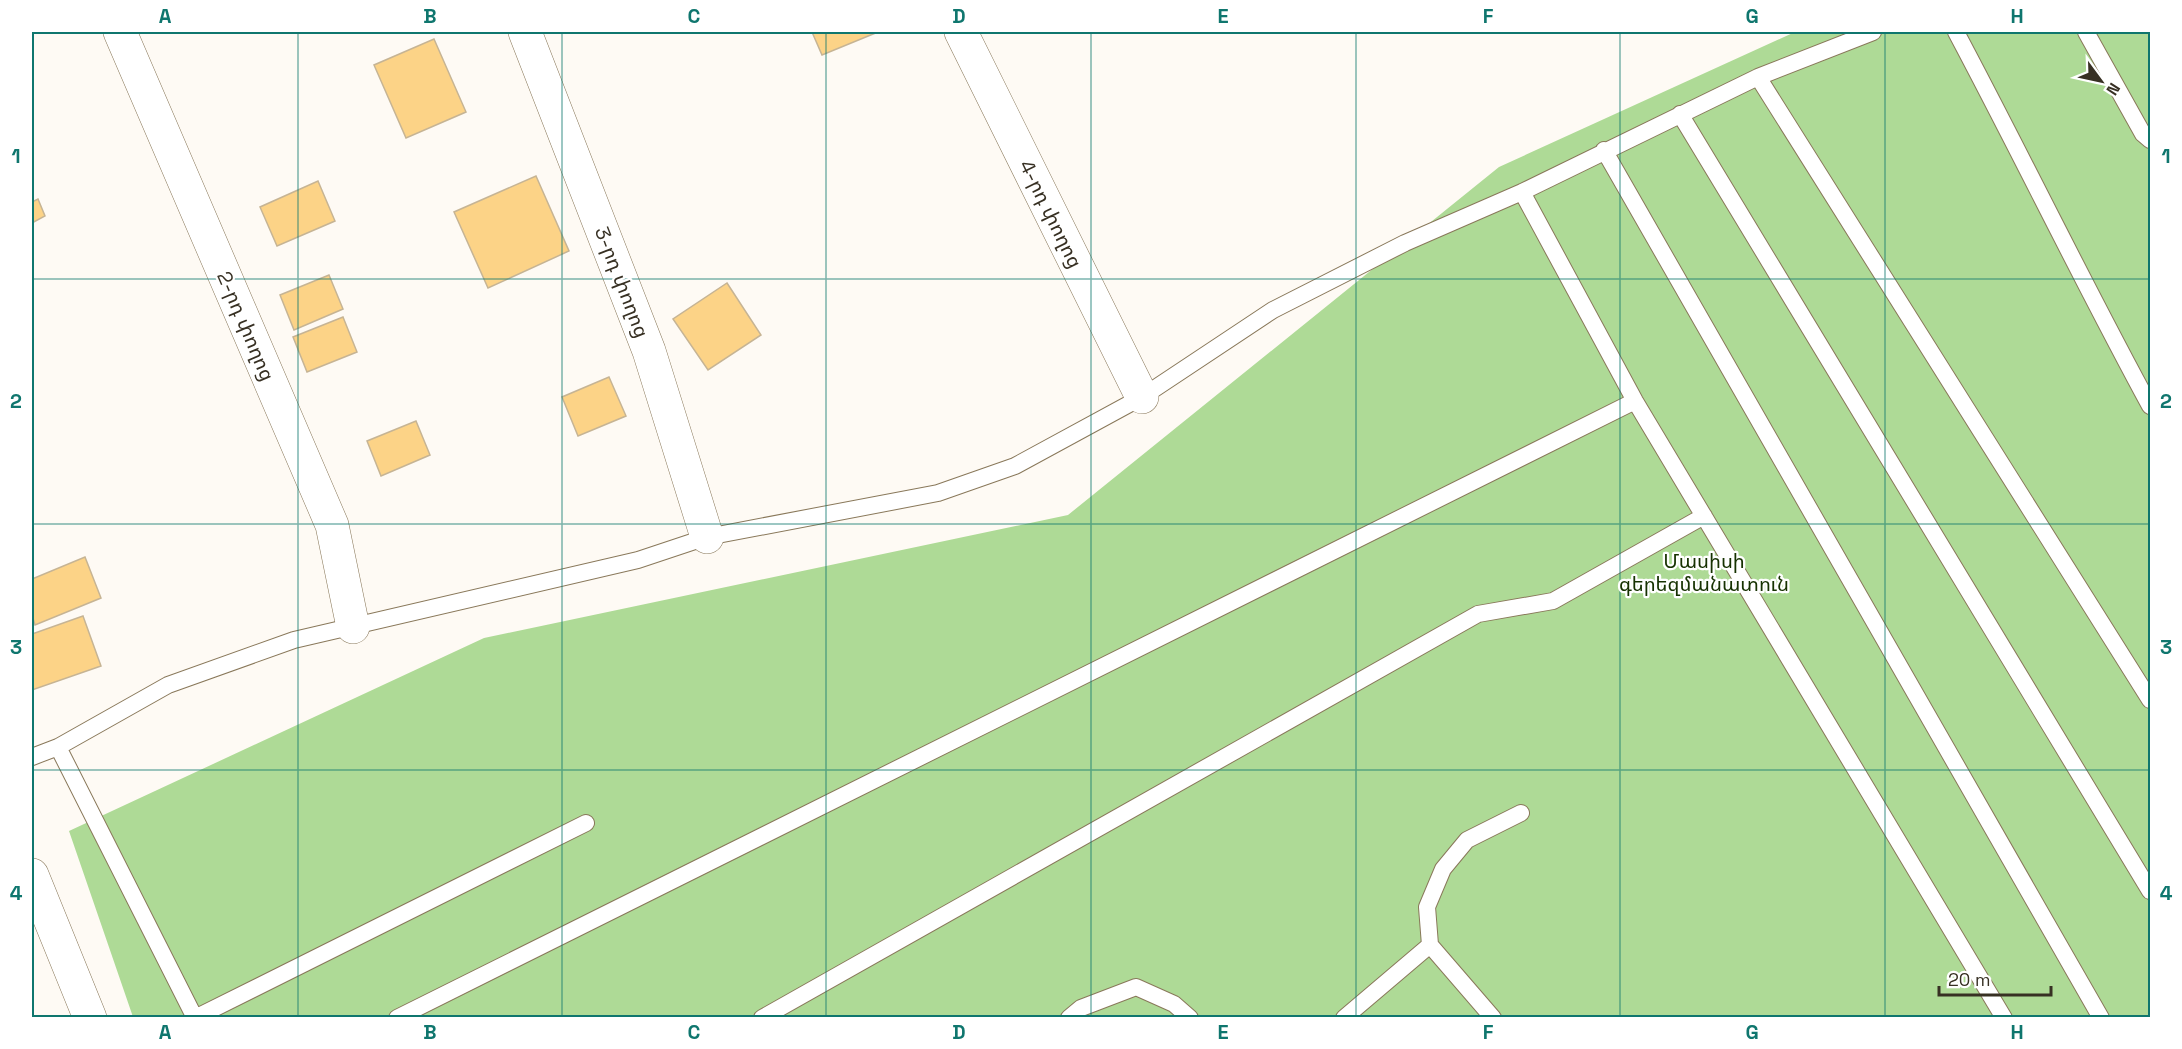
<svg xmlns="http://www.w3.org/2000/svg" width="2182" height="1049" viewBox="0 0 2182 1049" font-family="'Space Grotesk','Noto Sans Armenian',sans-serif">
<style>
.green{fill:#aeda96}
.building{fill:#fcd387;stroke:#c6b494;stroke-width:1.5}
.lines{fill:none;stroke-linecap:round;stroke-linejoin:round}
.service-casing{stroke:#89785a;stroke-width:18}
.minor-casing{stroke:#89785a;stroke-width:34}
.primary-casing{stroke:#89785a;stroke-width:34}
.service{stroke:#fff;stroke-width:16}
.minor{stroke:#fff;stroke-width:33}
.primary{stroke:#fff;stroke-width:33}
.grid{fill:none;stroke:#0f766e;stroke-width:1.5;stroke-opacity:0.55}
.labels{text-anchor:middle;stroke-width:4.5;stroke-linejoin:round;paint-order:stroke}
.street-label{font-size:20px;fill:#373023;stroke:#fff}
.park-label{font-size:20px;fill:#163201;stroke:#fff}
.neatline{fill:none;stroke:#0f766e;stroke-width:2}
.grid-label{font-size:20px;text-anchor:middle;font-weight:bold;fill:#0f766e}
</style>
<rect width="100%" height="100%" fill="#fefaf4"/>
<path class="green" d="M1795,32H2150V1017H133L69,831L484,638L1068,515L1499,167Z"/>
<path class="building" d="M812,32H878L822,55Z
M434,39L466,112L406,138L374,65Z
M536,176L569,251L488,288L454,212Z
M318,181L335,221L277,246L260,207Z
M38,199L45,216L32,223V202Z
M329,275L343,309L294,330L280,295Z
M727,283L761,335L708,370L673,319Z
M343,317L357,352L307,372L293,337Z
M609,377L626,416L578,436L562,397Z
M416,421L430,455L381,476L367,441Z
M85,557L101,598L35,625L32,615V579Z
M83,616L101,666L32,690V634Z"/>
<g class="lines">
<defs>
<path id="service" d="M1956,32C2022,156 2083,283 2150,406
M2086,32L2143,134L2150,140
M1758,77L2150,700
M1680,114L2150,891
M1604,150L2101,1018
M1522,192L1635,401L2004,1018
M58,747L195,1018
M32,757L58,747L168,685L294,640L638,560L707,537L938,493L1015,466L1142,397L1273,310L1405,243L1522,192L1758,77L1873,32
M1430,945L1427,907L1443,869L1467,840L1521,813
M195,1018L586,823
M397,1018L1635,401
M762,1018L1478,614L1553,601L1704,516
M1069,1018L1081,1008L1136,987L1174,1004L1190,1018
M1344,1018L1430,945L1493,1018"/>
<path id="minor" d="M120,32L332,525L353,627
M525,32L649,351L707,537
M961,32L1142,397"/>
<path id="primary" d="M32,875L90,1018"/>
</defs>
<use href="#service" class="service-casing"/>
<use href="#minor" class="minor-casing"/>
<use href="#primary" class="primary-casing"/>
<use href="#service" class="service"/>
<use href="#minor" class="minor"/>
<use href="#primary" class="primary"/>
</g>
<path class="grid" d="M298,32V1018M562,32V1018M826,32V1018M1091,32V1018M1356,32V1018M1620,32V1018M1885,32V1018M32,279H2150M32,524H2150M32,770H2150"/>
<g class="labels">
<g class="street-label">
<text transform="translate(1051 214) rotate(64)" y="7">4-րդ փողոց</text>
<text transform="translate(622 282) rotate(69)" y="7">3-րդ փողոց</text>
<text transform="translate(246 326) rotate(67)" y="7">2-րդ փողոց</text>
</g>
<g class="park-label">
<text x="1704" y="568">Մասիսի<tspan x="1704" dy="23">գերեզմանատուն</tspan></text>
</g>
</g>
<rect width="2182" height="1049" fill="none" stroke="#ffffff" stroke-width="66"/>
<g transform="translate(2101 81) rotate(123)" stroke="#ffffff" stroke-width="4.5" paint-order="stroke">
<path d="M0-4.5L10 22L0 15L-10 22Z" fill="#373023"/>
<text y="-9" font-size="16" font-weight="bold" text-anchor="middle" fill="#373023">N</text>
</g>
<path d="M1939 986v9h112v-9" fill="none" stroke="#373023" stroke-width="3"/>
<text x="1948" y="986" font-size="18" fill="#373023" stroke="#ffffff" stroke-width="4.5" paint-order="stroke">20 m</text>
<rect x="33" y="33" width="2116" height="983" class="neatline"/>
<g class="grid-label">
<text x="165" y="23">A</text>
<text x="430" y="23">B</text>
<text x="694" y="23">C</text>
<text x="959" y="23">D</text>
<text x="1223" y="23">E</text>
<text x="1488" y="23">F</text>
<text x="1752" y="23">G</text>
<text x="2017" y="23">H</text>
<text x="16" y="163">1</text>
<text x="2166" y="163">1</text>
<text x="16" y="408">2</text>
<text x="2166" y="408">2</text>
<text x="16" y="654">3</text>
<text x="2166" y="654">3</text>
<text x="16" y="900">4</text>
<text x="2166" y="900">4</text>
<text x="165" y="1039">A</text>
<text x="430" y="1039">B</text>
<text x="694" y="1039">C</text>
<text x="959" y="1039">D</text>
<text x="1223" y="1039">E</text>
<text x="1488" y="1039">F</text>
<text x="1752" y="1039">G</text>
<text x="2017" y="1039">H</text>
</g>
</svg>
